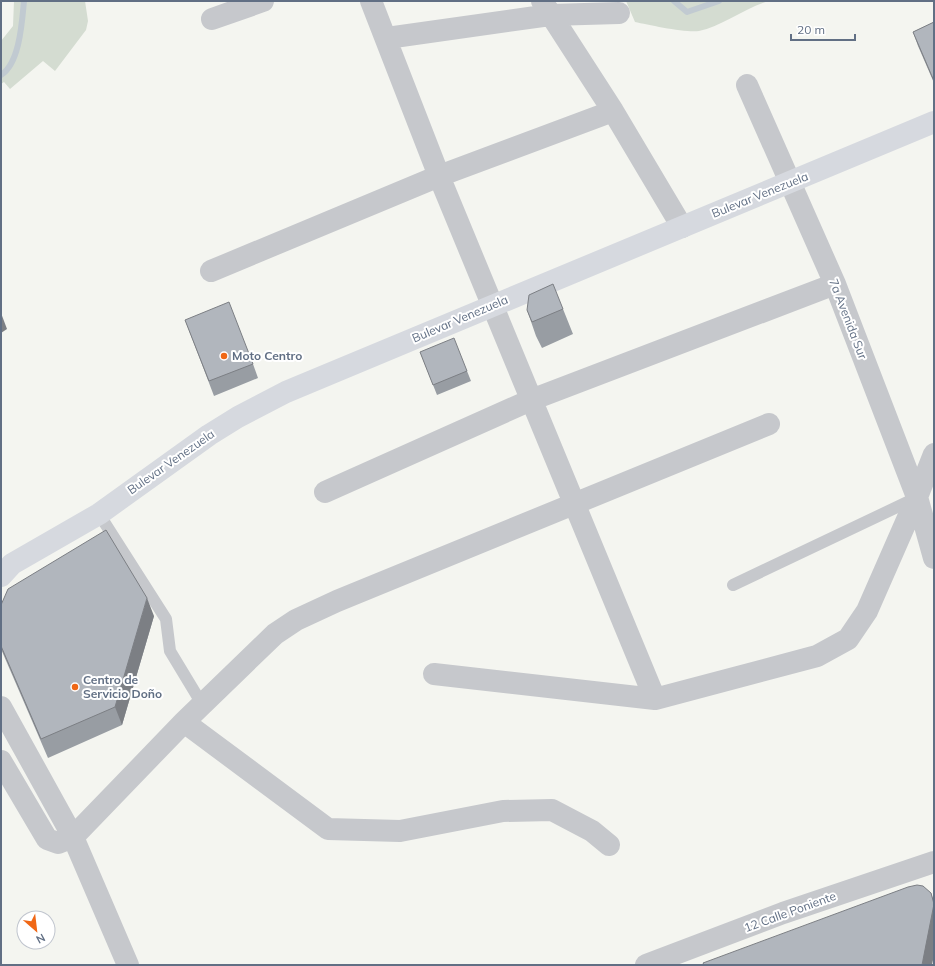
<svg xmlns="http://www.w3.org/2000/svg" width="935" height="966" viewBox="0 0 935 966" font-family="Mulish,sans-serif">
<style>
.green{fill:#d4dcd1}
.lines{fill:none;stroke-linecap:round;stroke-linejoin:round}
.stream{stroke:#c1cad1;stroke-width:6}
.lane{stroke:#c6c8cc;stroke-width:12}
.street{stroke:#c6c8cc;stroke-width:22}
.highway{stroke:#d6d9df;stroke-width:22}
.wall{fill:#989da3}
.shaded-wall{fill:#7c7f84}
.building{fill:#b1b6bd;stroke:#7c7f84}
.poi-dot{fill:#f06715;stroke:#fff;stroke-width:1.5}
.labels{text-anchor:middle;stroke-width:4;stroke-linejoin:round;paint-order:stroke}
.street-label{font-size:12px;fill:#616f84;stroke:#fff}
.poi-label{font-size:12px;font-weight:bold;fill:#616f84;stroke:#fff;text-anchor:start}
</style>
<rect width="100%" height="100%" fill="#f4f5f0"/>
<path class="green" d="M14,1H85L88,21L86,30L55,71L43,61L10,89L4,82L1,84V41L13,26Z
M626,1H769C745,8 721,27 699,31C686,33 649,25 635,22Z"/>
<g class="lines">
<path class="stream" d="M674,1L687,12L719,1
M1,75C20,63 22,21 24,1"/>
<path class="lane" d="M99,514L166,619L170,651L202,704
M733,585L916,498"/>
<path class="street" d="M371,1L439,176L655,699
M542,1L613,111L682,227
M212,19L263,1
M387,38L550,15L619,13
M747,85L835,284L917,497L934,558
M211,271L439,176L613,111
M325,492L531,400L835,284
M434,674L655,699L817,656L848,639L867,611L917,497L934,454
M1,707L73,837L128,965
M184,722L328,829L400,831L503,811L552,810L592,831L609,845
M1,761L47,839L58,843L73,837L184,722L275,634L296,620L337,601L769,424
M646,965L783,913L934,862"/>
<path class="highway" d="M1,576L12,564L99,514L209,435L238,417L286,392L934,122"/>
</g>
<path class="wall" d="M934,22V83L918,46L913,32Z
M563,309L573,334L542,348L536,336L527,310Z
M185,320L253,364L258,378L214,396Z
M420,352L467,371L471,381L437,395Z
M1,605L154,616L122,725L48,758L1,649Z"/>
<path class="shaded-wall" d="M1,313L7,329L1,333Z
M147,598L154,616L122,725L115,707Z
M931,893L934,902V955L932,965H922Z"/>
<path class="building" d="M934,22V81L913,32Z
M553,284L563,309L532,322L527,310L529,295Z
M229,302L253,364L209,381L185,320Z
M454,338L467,371L433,385L420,352Z
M106,530L147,598L115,707L41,739L1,646V605L8,589Z
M917,885L923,886L931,893L934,904L922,965H704L703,963L908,887Z"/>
<g class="poi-dot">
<circle cx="224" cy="356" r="4"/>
<circle cx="75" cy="687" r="4"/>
</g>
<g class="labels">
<g class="street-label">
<text transform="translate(760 195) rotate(-22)" y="4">Bulevar Venezuela</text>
<text transform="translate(460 319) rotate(-23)" y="4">Bulevar Venezuela</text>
<text transform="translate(848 319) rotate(69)" y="4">7a Avenida Sur</text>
<text transform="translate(171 462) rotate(-35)" y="4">Bulevar Venezuela</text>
<text transform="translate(790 912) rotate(-20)" y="4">12 Calle Poniente</text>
</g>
<g class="poi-label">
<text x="232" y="360">Moto Centro</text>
<text x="83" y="684">Centro de<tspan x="83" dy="14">Servicio Doño</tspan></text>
</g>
</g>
<rect width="935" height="966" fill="none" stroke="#616f84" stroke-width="4"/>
<g transform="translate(36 930) rotate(152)"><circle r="19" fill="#ffffff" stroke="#c0c5ce"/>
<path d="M0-3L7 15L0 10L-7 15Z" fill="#f06715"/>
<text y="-6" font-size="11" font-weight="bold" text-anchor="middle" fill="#616f84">N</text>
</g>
<path d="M791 34v6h64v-6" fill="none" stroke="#616f84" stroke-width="2"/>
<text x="797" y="34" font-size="12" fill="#616f84" stroke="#ffffff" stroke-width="3" paint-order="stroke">20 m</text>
</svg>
